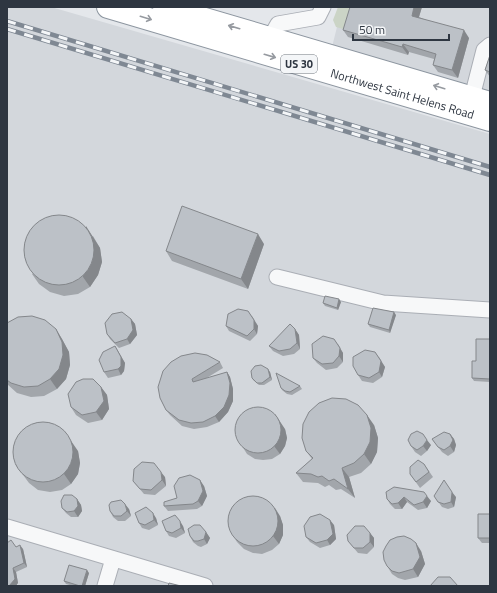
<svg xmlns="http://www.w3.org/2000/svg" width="497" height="593" viewBox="0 0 497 593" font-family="'Titillium Web',sans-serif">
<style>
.built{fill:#d3d7dc}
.green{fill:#cbd4c6}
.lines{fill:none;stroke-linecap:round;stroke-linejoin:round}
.minor-casing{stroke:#aaaeb5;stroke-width:17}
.highway-casing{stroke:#8d96a0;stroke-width:24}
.minor{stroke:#f7f8f9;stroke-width:15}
.highway{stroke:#fff;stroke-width:22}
.rail-casing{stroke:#7f8893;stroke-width:4.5}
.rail{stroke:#f4f6f8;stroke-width:3;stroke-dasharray:9;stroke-linecap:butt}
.wall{fill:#a2a6ab}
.shaded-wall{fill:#84878b}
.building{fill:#bcc1c7;stroke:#84878b}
.oneway{stroke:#969aa0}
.labels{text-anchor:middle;stroke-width:4;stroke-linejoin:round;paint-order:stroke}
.shield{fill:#f4f6f8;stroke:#697078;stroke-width:1}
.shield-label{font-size:11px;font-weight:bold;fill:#2e3641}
.street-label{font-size:12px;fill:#2e3641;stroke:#f4f6f8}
</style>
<rect width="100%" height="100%" fill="#e4e7eb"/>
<path class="built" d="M7,7H51L490,134V586H7Z
M342,7H490V94L332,47Z"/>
<path class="green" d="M338,7H354L349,27L343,29L336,27L333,20Z"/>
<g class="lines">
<defs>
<path id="minor" d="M270,38L278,24L318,17L323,7
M472,97L484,50L490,45
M277,277L383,303L490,310
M7,527L205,586
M105,586L113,559"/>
<g id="highway">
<path id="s1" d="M108,7L490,120"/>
<path d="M164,7L490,103"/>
</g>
</defs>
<use href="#minor" class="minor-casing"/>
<use href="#highway" class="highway-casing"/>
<use href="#minor" class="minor"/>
<use href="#highway" class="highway"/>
<defs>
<path id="rail" d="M7,21L490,167
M7,29L490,175"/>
</defs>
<use href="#rail" class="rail-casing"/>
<use href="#rail" class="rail"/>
</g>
<path class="wall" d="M422,7L419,17L469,38L458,78L438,72L433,65L434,59L409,52L408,55L348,37L343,30Z
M490,55V77L485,70Z
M93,236L100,248L102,262L98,275L90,287L78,294L64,296L50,292L39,284L32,274Z
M264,244L248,289L172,261L166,251Z
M341,302L338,310L325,306L323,303Z
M396,315L390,333L370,327L368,324Z
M252,316L258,326L257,334L250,341L229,331L226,326Z
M131,319L135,324L137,335L130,344L119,348L110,339L107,334Z
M7,323L56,329L62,339L69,352L70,365L66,379L57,389L44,396L31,397L17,393L7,384Z
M295,329L299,335L300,349L294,354L283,356L273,351L269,346Z
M490,339V382L474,381L472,378L476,361Z
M338,344L343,353V362L337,368L326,370L317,363L313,358Z
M115,346L125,363L124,371L121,375L108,378L104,372Z
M379,357L385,367L382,377L373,383L362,381L358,375Z
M220,362L223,368L205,379L227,372L230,377L233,389V401L228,412L219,422L207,427L194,429L182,426L170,415L166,410L160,398Z
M270,372L272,380L264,385H259L253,380L252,378Z
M300,386L302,389L292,395L287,394L282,390L281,388Z
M101,387L107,395L109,409L102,420L88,423L76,415L71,407Z
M374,425L378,438L377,452L371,464L361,473L349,477L355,498L341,489L336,490L329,485L325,487L318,483L303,482L296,473L312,459L306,451Z
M285,429L287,438L285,446L280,454L272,459L263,460L255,459L247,454L242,446Z
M450,434L454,439L456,445L454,452L448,456L442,452L432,439Z
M431,445L427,451L421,456L415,452L411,446Z
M78,451L80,463L78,474L71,484L62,490L50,492L38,490L29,483L15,464Z
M424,464L433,477L420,488L410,474Z
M165,477L166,486L155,495L144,494L133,481Z
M204,486L207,496L202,506L197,509L168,511L164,506L177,498Z
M386,492L431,501L427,508L418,510L407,502L402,509H395L390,504L387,499Z
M434,496L456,497L454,507L448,509L442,507Z
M77,499L81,505L82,511L78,517H71L66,513L62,508Z
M129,509L131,516L125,521H118L113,517L110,511Z
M490,514V543H482L478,538Z
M280,516L283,525V535L279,544L272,550L262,554L253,553L244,549L237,542L232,534Z
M156,518L158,525L149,530L142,528L139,523Z
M334,525L336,539L330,545L320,548L310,542L306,537Z
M183,526L185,533L176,538L169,536L166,531Z
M206,532L210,538L207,544L201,547L198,546L193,542L190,536Z
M370,533L374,538V547L367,554L358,553L348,541Z
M16,547L23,549L27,567L16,572L18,583L7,586Z
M421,551L425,564L418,577L405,580L398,578L392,574L387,566Z
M89,573L85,586H73L66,584L64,581Z"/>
<path class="shaded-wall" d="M414,7H422L417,23L412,16Z
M464,30L469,38L458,78L452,70Z
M403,44L409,52L408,55L402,47Z
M86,226L100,248L102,262L98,275L90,287L83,277Z
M258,234L264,244L248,289L241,279Z
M339,299L341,302L338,310L337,308Z
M248,311L258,326L257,334L254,329Z
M394,312L396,315L390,333L389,330Z
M131,319L135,324L137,335L130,344L127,339Z
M56,329L62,339L69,352L70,365L66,379L57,389L50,379Z
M295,329L299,335L300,349L297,343Z
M334,339L343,353V362L339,356Z
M115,346L125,363L124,371L121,375L118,369Z
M375,352L385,367L382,377L379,372Z
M268,369L270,372L272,380L270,377Z
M227,372L230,377L233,389V401L228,412L219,422L215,416Z
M101,387L107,395L109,409L102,420L96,412Z
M275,414L285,429L287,438L285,446L280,454L274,446Z
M367,415L374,425L378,438L377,452L371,464L364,454Z
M65,432L78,451L80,463L78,474L71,484L64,474Z
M450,434L454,439L456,445L454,452L450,446Z
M427,440L431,445L427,451L423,446Z
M342,468L349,477L355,498L348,489Z
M161,472L165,477L166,486L162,480Z
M200,480L204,486L207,496L202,506L198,501Z
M452,492L456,497L454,507L451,502Z
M427,496L431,501L427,508L423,502Z
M404,497L407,502L402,509L398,503Z
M77,499L81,505L82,511L78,517L74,511Z
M125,504L129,509L131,516L127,511Z
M275,508L280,516L283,525V535L279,544L273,536Z
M153,513L156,518L158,525L154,520Z
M330,520L334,525L336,539L330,545L327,540Z
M180,521L183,526L185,533L181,528Z
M206,532L210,538L207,544L204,539Z
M370,533L374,538V547L370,542Z
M416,543L421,551L425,564L418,577L413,569Z
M20,545L23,549L27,567L24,563Z
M13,568L16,572L18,583L16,586H9Z
M87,570L89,573L85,586H82Z"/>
<path class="building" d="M350,7H414L412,16L464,30L452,70L433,65L436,54L403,44L402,47L343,30Z
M490,55V72L485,70Z
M182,206L258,234L241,279L166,251Z
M24 250a35 35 0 1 1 70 0a35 35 0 1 1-70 0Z
M325,296L339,299L337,308L323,303Z
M373,308L394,312L389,330L368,324Z
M238,309L248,311L254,320V329L247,336L226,326L228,314Z
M122,312L131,319L133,330L127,339L115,343L107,334L105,323L112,314Z
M32,316L45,320L56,329L62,342L63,355L59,369L50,379L38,386L24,387L11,383L7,380V323L18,317Z
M290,324L295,329L297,343L290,349L279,351L269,346Z
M323,336L334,339L340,348L339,356L333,363L322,364L313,358L312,344Z
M476,339H490V379L472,378V361H476Z
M115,346L121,357V366L118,369L104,372L99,360L103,352Z
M365,350L375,352L381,361L379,372L369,378L358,375L353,366V357Z
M195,353L207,355L220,362L192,379L193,382L227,372L230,383L229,395L224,407L215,416L203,422L191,423L179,420L166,410L160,398L158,387L163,371L171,362L181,356Z
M261,365L268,369L270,377L262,383H257L252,378L251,371L255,366Z
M276,373L300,386L290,392L285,391L281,388Z
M83,379H93L101,387L104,401L96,412L82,415L71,407L68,394L76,382Z
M332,398L346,399L358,405L367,415L371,428L370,442L364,454L354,463L342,468L348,489L334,479L329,481L322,476L318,477L311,474L296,473L313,458L306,451L302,438L303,424L309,412L319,403Z
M235 430a23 23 0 1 1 46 0a23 23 0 1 1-46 0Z
M13 452a30 30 0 1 1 60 0a30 30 0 1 1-60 0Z
M417,431L423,434L427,440L423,446L417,450L411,446L408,440L411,434Z
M444,432L450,434L453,440L450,446L444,450L438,447L432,439Z
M418,460L424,464L429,472L416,482L410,474V467Z
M142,462L154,463L161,472L162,480L151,490L140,489L133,481L134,469Z
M190,475L200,480L203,491L198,501L193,504L164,506V502L177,498L174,486L179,478Z
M444,480L452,492L451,502L444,504L438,502L434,496Z
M394,487L424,492L427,496L423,502L414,505L404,497L398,503L392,504L387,499L386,492Z
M64,495H72L77,499L78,506L74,511L67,512L62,508L61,501Z
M228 521a25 25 0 1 1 50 0a25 25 0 1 1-50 0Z
M121,500L125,504L127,511L121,516H114L110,511L109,505L111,502Z
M146,507L153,513L154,520L145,525L139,523L135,513Z
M320,514L330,520L333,534L327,540L316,543L306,537L304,526L310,517Z
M478,514H490V538H478Z
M175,515L180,521L181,528L172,533L166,531L162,521Z
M194,525H200L206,532L204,539L198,541H194L190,536L188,529Z
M355,526H364L370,533V542L363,548H354L348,541L347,535Z
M404,536L411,539L416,543L420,557L413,569L399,573L392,571L387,566L384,560L383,552L386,546L390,540L397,537Z
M11,540L16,547L20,545L24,563L13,568L15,579L9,586H7V543Z
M69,565L87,570L82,586H80L64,581Z
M438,577H450L458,586H430Z
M169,583L181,586H168Z"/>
<defs><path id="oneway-shaft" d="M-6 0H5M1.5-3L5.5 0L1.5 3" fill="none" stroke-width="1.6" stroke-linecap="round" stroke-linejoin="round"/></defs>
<g class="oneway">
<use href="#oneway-shaft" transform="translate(146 18) rotate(17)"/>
<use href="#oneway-shaft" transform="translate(234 27) rotate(-164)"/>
<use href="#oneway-shaft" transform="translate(270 56) rotate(16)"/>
<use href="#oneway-shaft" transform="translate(439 87) rotate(-163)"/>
</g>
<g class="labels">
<rect class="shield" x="281" y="55" width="36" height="18" rx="3"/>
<g class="shield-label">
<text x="299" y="68">US 30</text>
</g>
<g class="street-label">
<text dy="4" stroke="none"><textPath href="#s1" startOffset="307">Northwest Saint Helens Road</textPath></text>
</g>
</g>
<rect width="497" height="593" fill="none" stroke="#2e3641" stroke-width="16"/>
<path d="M353 34v6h96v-6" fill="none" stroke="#2e3641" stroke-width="2"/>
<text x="359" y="34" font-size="12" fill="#2e3641" stroke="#f4f6f8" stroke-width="3" paint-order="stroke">50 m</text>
</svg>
